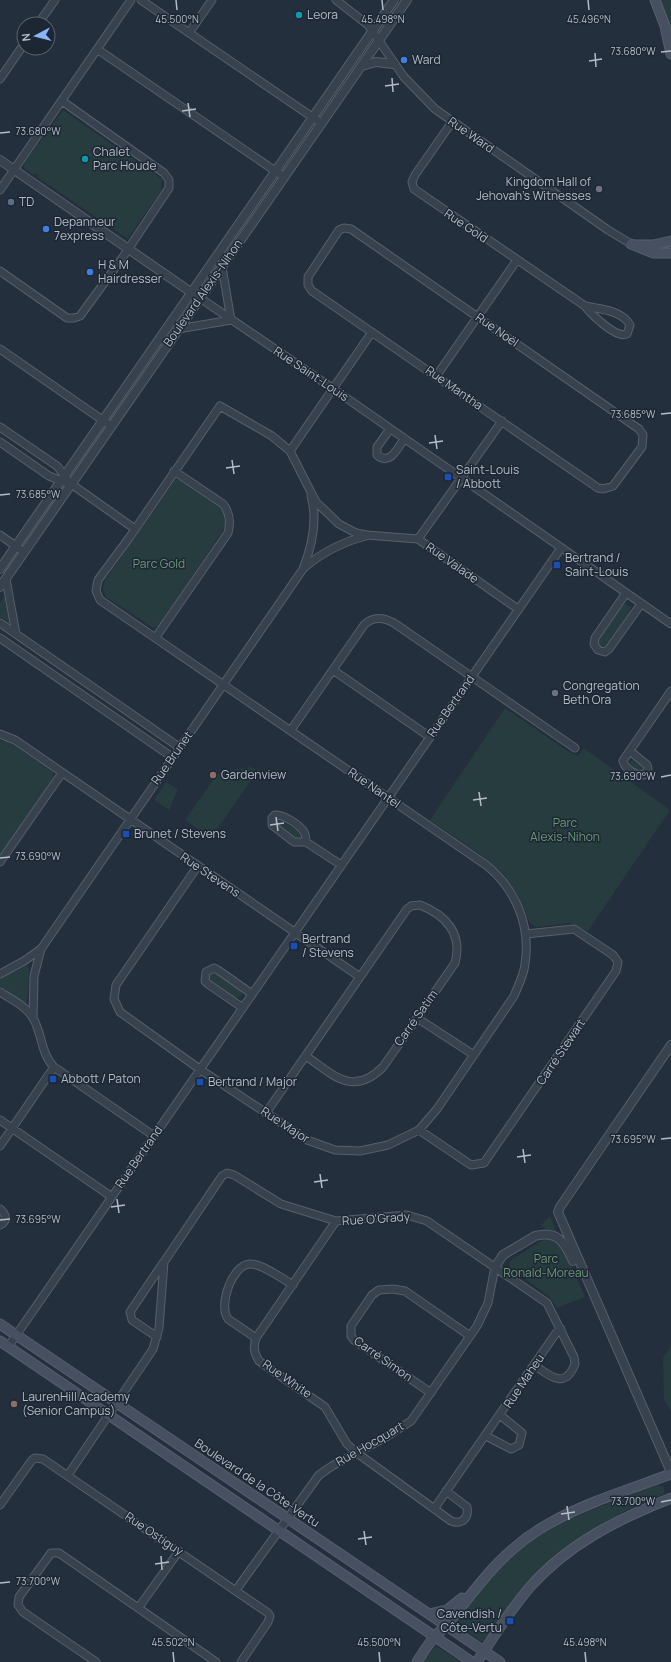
<svg xmlns="http://www.w3.org/2000/svg" width="671" height="1662" viewBox="0 0 671 1662" font-family="Manrope,sans-serif">
<style>
.green{fill:#263c3f}
.lines{fill:none;stroke-linecap:round;stroke-linejoin:round}
.minor-casing{stroke:#565f6c;stroke-width:9}
.tertiary-casing{stroke:#565f6c;stroke-width:10}
.secondary-casing{stroke:#565f6c;stroke-width:11}
.minor{stroke:#38414e;stroke-width:7}
.tertiary{stroke:#38414e;stroke-width:8}
.secondary{stroke:#465061;stroke-width:9}
.ticks{fill:none;stroke:#b4bcc9;stroke-width:1.5}
.culture-dot{fill:#0f9aa8;stroke:#1d2633;stroke-width:1.5}
.shop-dot{fill:#3f7fe0;stroke:#1d2633;stroke-width:1.5}
.worship-dot{fill:#6b7280;stroke:#1d2633;stroke-width:1.5}
.service-dot{fill:#5c6f8a;stroke:#1d2633;stroke-width:1.5}
.transit-dot{fill:#1a4fb4;stroke:#1d2633;stroke-width:1.5}
.education-dot{fill:#8d6e63;stroke:#1d2633;stroke-width:1.5}
.labels{text-anchor:middle;stroke-width:3;stroke-linejoin:round;paint-order:stroke}
.poi-label{font-size:12px;fill:#b4bcc9;stroke:#1d2633;text-anchor:start}
.street-label{font-size:12px;fill:#b4bcc9;stroke:#1d2633}
.park-label{font-size:12px;fill:#6b9a76;stroke:#1d2633}
.ticks-label{font-size:10px;text-anchor:middle;fill:#b4bcc9;stroke:#1d2633;stroke-width:3;stroke-linejoin:round;paint-order:stroke}
</style>
<rect width="100%" height="100%" fill="#242f3e"/>
<path class="green" d="M658,0H671V38Z
M63,110L162,179L161,191L128,238L125,237L37,177L38,175L36,173L34,175L24,168V164Z
M175,480H179L220,508L224,513L226,526L158,627L153,628L106,597L103,591L104,582Z
M5,595L11,624L0,617V603Z
M625,604L631,607L630,612L607,646H600L598,641L599,638L621,606Z
M505,708L569,752L578,756L584,748L670,810L588,931L569,923L536,927L530,923L518,895L502,872L481,855L430,820Z
M0,740L7,741L53,772V778L0,855Z
M634,759L643,766L642,771L638,772L630,765V761Z
M249,767L258,770L211,838L185,820L218,773Z
M166,782L178,789L169,810L154,800Z
M278,819L299,832L300,838L295,839L275,826V820Z
M28,965C30,970 28,1000 26,1004L0,987V979Z
M211,973H216L240,990L242,993L241,996L235,998L210,981L209,976Z
M550,1216L556,1231L555,1234L550,1232L541,1225Z
M548,1239L557,1242L563,1247L585,1297L557,1308L550,1297L509,1267L510,1261L541,1241Z
M671,1346V1411L664,1400L663,1358Z
M657,1485L664,1487V1494L625,1511L571,1545L485,1644L456,1624L467,1606L505,1562L531,1541L567,1519Z
M436,1646L461,1662H423Z"/>
<g class="lines">
<defs>
<path id="minor" d="M141,0L321,123
M336,0L368,25L404,77L435,109L608,230L631,244
M38,24L55,0
M189,33L212,0
M97,49L284,177
M0,79L24,44
M452,122L415,175L412,182L414,189L585,306C591,314 616,339 627,334L630,325C622,310 599,309 585,306
M0,190L131,0
M344,228L351,229L639,429L643,435L642,447L613,486L603,489L598,488L312,291L308,285V277L339,230Z
M222,267L231,320
M0,271L67,318H74L80,316L123,257L169,188V180L164,173L62,101
M200,298L332,388L671,624
M178,329L231,320
M0,349L111,426
M437,375L517,260
M0,427L57,466L67,479
M390,429L377,447V455C390,466 398,448 404,439
M0,442L49,476L74,486L135,529
M290,451L372,332
M0,535L24,552
M418,539L502,421
M305,567C323,552 342,542 366,536
M6,579L16,634
M626,593L595,638L594,644L598,650L605,652L609,649L641,604
M0,623L179,747
M156,637L228,533C231,522 230,513 223,504L174,471
M0,638L172,757
M333,670L430,737
M291,730L364,625C373,616 383,617 394,623L575,748
M0,734L15,740L360,977
M630,751L647,765L648,769L644,775C636,776 625,769 623,761L624,759L671,691
M306,842C306,838 306,835 304,832C300,825 283,814 275,815L272,818V825L294,842H306L341,865
M0,862L62,773
M197,867L116,985L114,999L120,1012L201,1070L307,1140L335,1150L360,1151L388,1145L419,1130L437,1109L514,996C518,986 524,975 525,964C531,926 516,889 486,865L100,600L96,591L98,580L129,538L220,406L272,436L290,451L316,502L339,524L356,533L367,535L418,539L518,609
M0,974L24,961L41,949
M0,992C11,999 26,1006 33,1018C42,1033 41,1054 54,1067L154,1136
M243,1008L208,984L205,981L206,972L214,968L218,970L252,994
M33,1018L34,976L41,949L303,569C312,546 318,520 311,496
M417,1018L474,1055
M266,1113L407,909L411,906L420,905C446,915 463,934 455,963L383,1067C353,1097 333,1075 306,1056
M0,1120L112,1197
M419,1130L471,1165L484,1163L616,971L618,962L613,955L574,929L526,934
M0,1146L54,1067
M0,1209C6,1214 8,1221 0,1225
M336,1221L256,1338C253,1347 254,1353 259,1361L325,1407L347,1444L357,1453L451,1521C462,1525 469,1518 467,1507L446,1491
M157,1337L132,1320L130,1312L163,1263
M256,1338L228,1319C218,1305 232,1266 249,1264C261,1263 283,1279 293,1285
M8,1347L561,548
M431,1393L354,1340L351,1336V1326L372,1295L379,1290L393,1289L405,1291L470,1336
M486,1436L511,1449L519,1445L522,1433L500,1415
M68,1475L153,1349L159,1328L164,1262L222,1176L227,1173L234,1175L281,1204L336,1221L407,1215L427,1221L547,1303L574,1357L575,1364C565,1390 550,1376 534,1365
M0,1505L32,1460L35,1458L43,1459L268,1613L270,1616L268,1622L241,1662
M434,1509L556,1333L561,1329
M236,1590L319,1475L332,1466L386,1437L411,1421L477,1326L488,1303L495,1267
M139,1607L179,1551
M96,1662L23,1612L18,1605L19,1597L51,1553H59L216,1662"/>
<path id="tertiary" d="M362,66L376,62L394,64
M0,160L195,295
M0,569L394,0
M0,587L407,0
M671,1045L560,1207L558,1212L671,1472
M495,1267L503,1255L535,1236C558,1230 565,1243 573,1261"/>
<path id="secondary" d="M655,0L665,26L671,54
M631,244L653,253H671
M636,245H653L671,241
M0,1324L500,1662
M0,1341L472,1662
M429,1614L447,1610L462,1598
M417,1662C422,1654 428,1645 434,1637C440,1631 446,1626 451,1620C481,1581 506,1547 550,1523C587,1502 631,1489 671,1474
M477,1662C494,1636 510,1610 530,1587C568,1544 618,1519 671,1498"/>
</defs>
<use href="#minor" class="minor-casing"/>
<use href="#tertiary" class="tertiary-casing"/>
<use href="#secondary" class="secondary-casing"/>
<use href="#minor" class="minor"/>
<use href="#tertiary" class="tertiary"/>
<use href="#secondary" class="secondary"/>
</g>
<path class="ticks" d="M176,0L177,10M382,0L383,10M588,0L589,10M661,52L671,51M595,53L596,67M589,61L602,59M392,78L393,92M385,86L399,84M188,103L190,117M182,111L196,109M0,133L10,132M661,414L671,413M435,435L437,449M429,443L443,441M232,460L234,474M226,468L240,466M0,495L10,494M661,777L671,775M479,792L481,806M473,800L487,798M276,817L278,831M270,825L284,823M0,858L10,857M661,1139L671,1138M523,1149L525,1163M517,1157L531,1155M320,1174L322,1188M314,1182L328,1180M117,1199L119,1213M111,1207L125,1205M0,1220L10,1219M661,1502L671,1500M567,1506L569,1520M561,1514L575,1512M364,1531L366,1545M358,1539L372,1537M161,1556L162,1570M155,1564L169,1562M0,1583L10,1582M173,1652L174,1662M379,1652L380,1662M585,1652L586,1662"/>
<g class="culture-dot">
<circle cx="299" cy="15" r="4"/>
<circle cx="85" cy="159" r="4"/>
</g>
<g class="shop-dot">
<circle cx="404" cy="60" r="4"/>
<circle cx="46" cy="229" r="4"/>
<circle cx="90" cy="272" r="4"/>
</g>
<g class="worship-dot">
<circle cx="599" cy="189" r="4"/>
<circle cx="555" cy="693" r="4"/>
</g>
<circle class="service-dot" cx="11" cy="202" r="4"/>
<g class="transit-dot">
<rect x="444" y="473" width="8" height="8" rx="2"/>
<rect x="553" y="561" width="8" height="8" rx="2"/>
<rect x="122" y="830" width="8" height="8" rx="2"/>
<rect x="290" y="942" width="8" height="8" rx="2"/>
<rect x="49" y="1075" width="8" height="8" rx="2"/>
<rect x="196" y="1078" width="8" height="8" rx="2"/>
<rect x="506" y="1617" width="8" height="8" rx="2"/>
</g>
<g class="education-dot">
<circle cx="213" cy="775" r="4"/>
<circle cx="14" cy="1404" r="4"/>
</g>
<g class="labels">
<g class="poi-label">
<text x="307" y="19">Leora</text>
<text x="412" y="64">Ward</text>
<text x="93" y="156">Chalet<tspan x="93" dy="14">Parc Houde</tspan></text>
<text x="591" y="186" text-anchor="end">Kingdom Hall of<tspan x="591" dy="14">Jehovah's Witnesses</tspan></text>
<text x="19" y="206">TD</text>
<text x="54" y="226">Depanneur<tspan x="54" dy="14">7express</tspan></text>
<text x="98" y="269">H &amp; M<tspan x="98" dy="14">Hairdresser</tspan></text>
<text x="456" y="474">Saint-Louis<tspan x="456" dy="14">/ Abbott</tspan></text>
<text x="565" y="562">Bertrand /<tspan x="565" dy="14">Saint-Louis</tspan></text>
<text x="563" y="690">Congregation<tspan x="563" dy="14">Beth Ora</tspan></text>
<text x="221" y="779">Gardenview</text>
<text x="134" y="838">Brunet / Stevens</text>
<text x="302" y="943">Bertrand<tspan x="302" dy="14">/ Stevens</tspan></text>
<text x="61" y="1083">Abbott / Paton</text>
<text x="208" y="1086">Bertrand / Major</text>
<text x="22" y="1401">LaurenHill Academy<tspan x="22" dy="14">(Senior Campus)</tspan></text>
<text x="502" y="1618" text-anchor="end">Cavendish /<tspan x="502" dy="14">Côte-Vertu</tspan></text>
</g>
<g class="street-label">
<text transform="translate(471 135) rotate(35)" y="4">Rue Ward</text>
<text transform="translate(466 226) rotate(34)" y="4">Rue Gold</text>
<text transform="translate(203 293) rotate(-55)" y="4">Boulevard Alexis-Nihon</text>
<text transform="translate(497 330) rotate(35)" y="4">Rue Noël</text>
<text transform="translate(311 374) rotate(34)" y="4">Rue Saint-Louis</text>
<text transform="translate(454 388) rotate(35)" y="4">Rue Mantha</text>
<text transform="translate(452 563) rotate(35)" y="4">Rue Valade</text>
<text transform="translate(451 706) rotate(-55)" y="4">Rue Bertrand</text>
<text transform="translate(172 758) rotate(-55)" y="4">Rue Brunet</text>
<text transform="translate(374 788) rotate(35)" y="4">Rue Nantel</text>
<text transform="translate(210 875) rotate(34)" y="4">Rue Stevens</text>
<text transform="translate(416 1018) rotate(-55)" y="4">Carré Satim</text>
<text transform="translate(561 1052) rotate(-56)" y="4">Carré Stewart</text>
<text transform="translate(285 1125) rotate(33)" y="4">Rue Major</text>
<text transform="translate(139 1157) rotate(-55)" y="4">Rue Bertrand</text>
<text transform="translate(376 1219) rotate(-4)" y="4">Rue O'Grady</text>
<text transform="translate(383 1359) rotate(35)" y="4">Carré Simon</text>
<text transform="translate(287 1379) rotate(35)" y="4">Rue White</text>
<text transform="translate(524 1381) rotate(-56)" y="4">Rue Maheu</text>
<text transform="translate(370 1444) rotate(-30)" y="4">Rue Hocquart</text>
<text transform="translate(257 1483) rotate(34)" y="4">Boulevard de la Côte-Vertu</text>
<text transform="translate(154 1534) rotate(34)" y="4">Rue Ostiguy</text>
</g>
<g class="park-label">
<text x="159" y="568">Parc Gold</text>
<text x="565" y="827">Parc<tspan x="565" dy="14">Alexis-Nihon</tspan></text>
<text x="546" y="1263">Parc<tspan x="546" dy="14">Ronald-Moreau</tspan></text>
</g>
</g>
<g class="ticks-label">
<text x="177" y="23">45.500°N</text>
<text x="383" y="23">45.498°N</text>
<text x="589" y="23">45.496°N</text>
<text x="633" y="55">73.680°W</text>
<text x="38" y="135">73.680°W</text>
<text x="633" y="418">73.685°W</text>
<text x="38" y="498">73.685°W</text>
<text x="633" y="780">73.690°W</text>
<text x="38" y="860">73.690°W</text>
<text x="633" y="1143">73.695°W</text>
<text x="38" y="1223">73.695°W</text>
<text x="633" y="1505">73.700°W</text>
<text x="38" y="1585">73.700°W</text>
<text x="173" y="1646">45.502°N</text>
<text x="379" y="1646">45.500°N</text>
<text x="585" y="1646">45.498°N</text>
</g>
<g transform="translate(36 36) rotate(263)"><circle r="19" fill="#1d2633" stroke="#59626f"/>
<path d="M0-3L7 15L0 10L-7 15Z" fill="#8ab4f8"/>
<text y="-6" font-size="11" font-weight="bold" text-anchor="middle" fill="#b4bcc9">N</text>
</g>
</svg>
